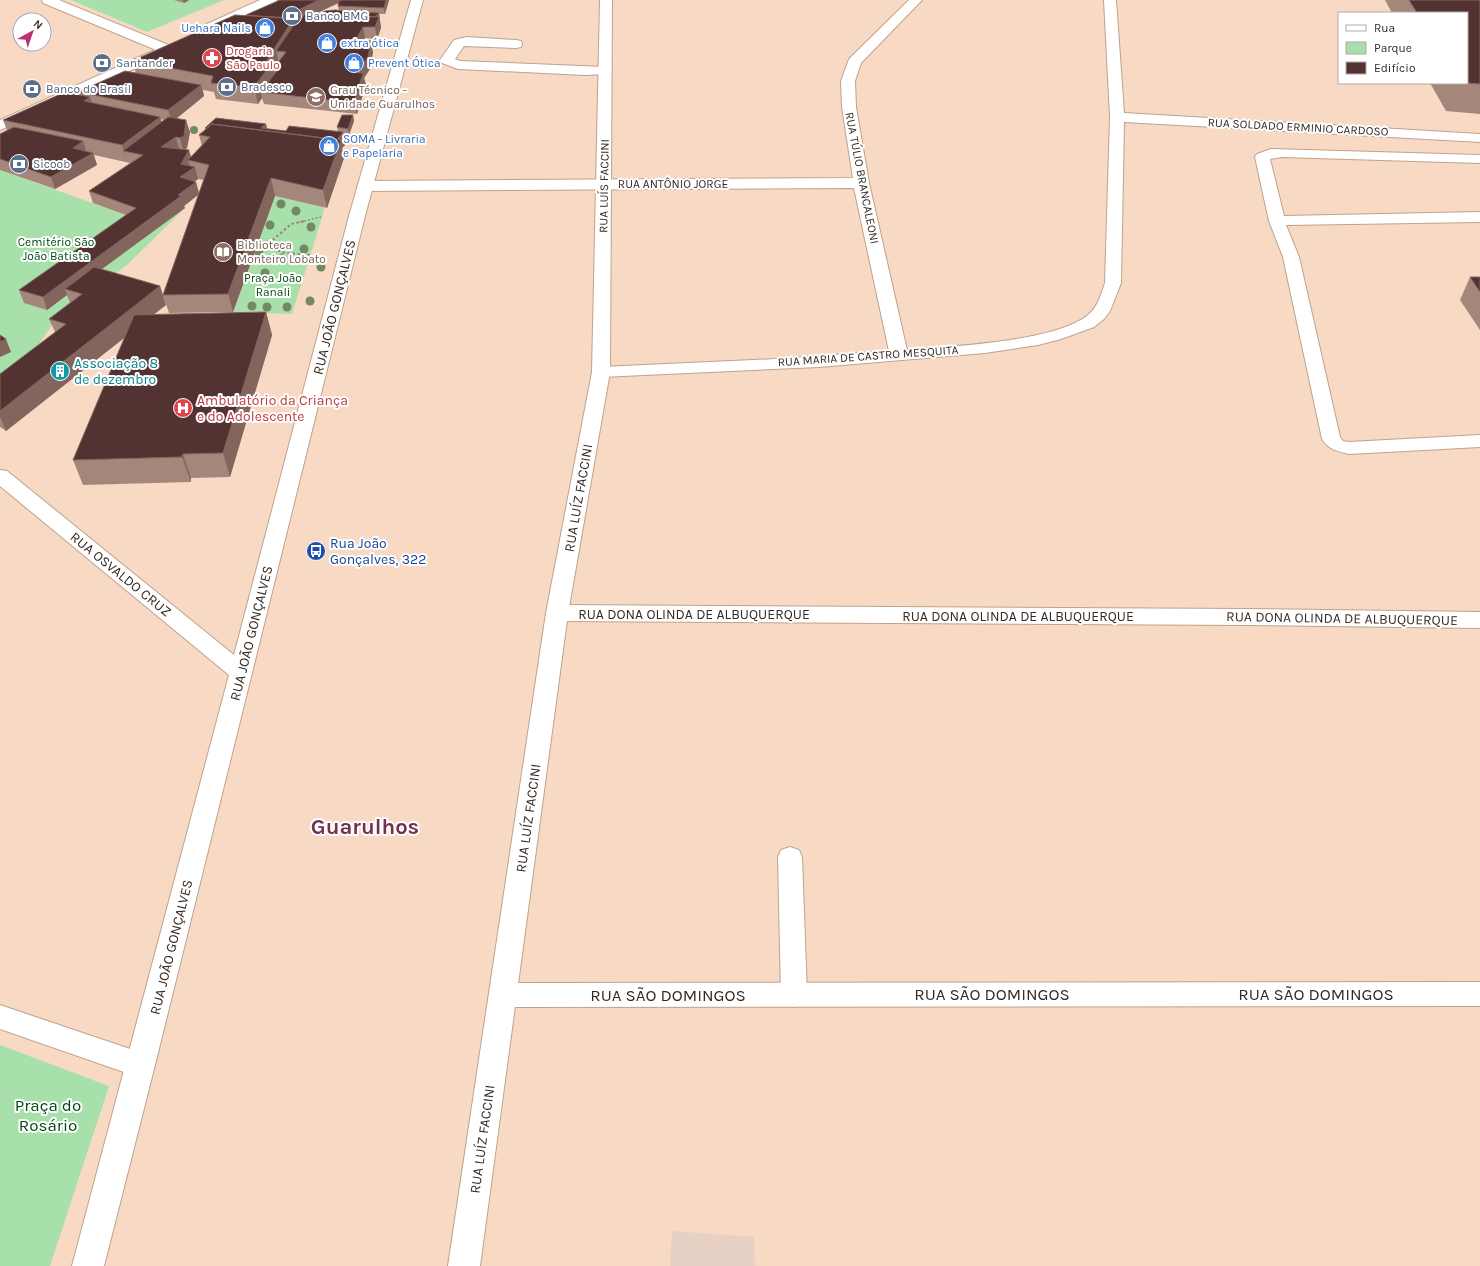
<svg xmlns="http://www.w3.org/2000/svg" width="1480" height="1266" viewBox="0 0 1480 1266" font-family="Karla,sans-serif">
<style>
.commercial{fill:#e6d1c4}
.green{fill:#a8e0ab}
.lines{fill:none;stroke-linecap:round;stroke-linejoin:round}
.lane-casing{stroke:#bfa28d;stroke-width:2}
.street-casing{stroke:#bfa28d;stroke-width:2}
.secondary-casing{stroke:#bfa28d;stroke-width:2}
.path-far1{stroke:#978273;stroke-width:1.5;stroke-dasharray:2 2;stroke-linecap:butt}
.path{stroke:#978273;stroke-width:2;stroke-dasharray:2.5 2.5;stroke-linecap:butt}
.lane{fill:#fff;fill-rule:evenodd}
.street{fill:#fff;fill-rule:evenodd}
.secondary{fill:#fff;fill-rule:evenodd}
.tree{fill:#728963}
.wall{fill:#a5867a;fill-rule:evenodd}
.shaded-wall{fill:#84655e}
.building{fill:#523332;stroke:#84655e}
.labels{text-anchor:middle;stroke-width:4;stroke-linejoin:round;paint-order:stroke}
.far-service-label{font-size:12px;fill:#4e5e75;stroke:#fff;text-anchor:start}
.far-shop-label{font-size:12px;fill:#366cbe;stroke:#fff;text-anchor:start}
.far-health-label{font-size:12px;fill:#be3a42;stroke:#fff;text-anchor:start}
.far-education-label{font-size:12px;fill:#785e54;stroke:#fff;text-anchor:start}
.far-street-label{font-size:12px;fill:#362a22;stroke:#fff}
.far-park-label{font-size:12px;fill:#044815;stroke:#fff}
.street-label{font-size:14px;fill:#362a22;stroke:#fff}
.culture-label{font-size:14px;fill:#0d838f;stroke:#fff;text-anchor:start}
.health-label{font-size:14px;fill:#be3a42;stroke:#fff;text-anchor:start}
.transit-label{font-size:14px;fill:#164399;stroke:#fff;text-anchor:start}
.near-street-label{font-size:17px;fill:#362a22;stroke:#fff}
.near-park-label{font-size:17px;fill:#044815;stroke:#fff}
.town-label{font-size:22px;font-weight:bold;fill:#74314e;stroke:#fff}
</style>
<rect width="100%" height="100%" fill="#f8d9c3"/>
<path class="commercial" d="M672,1231L754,1237L755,1266H670Z"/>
<path class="green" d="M71,0H224L147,32Z
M0,170L140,220L199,194L182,207L185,208L128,264L57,318L28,360L0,374Z
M275,196L323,207L324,211L292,314L233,312Z
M0,1045L109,1086L50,1266H0Z"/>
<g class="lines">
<defs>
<path id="lane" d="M467,37L516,40L521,41L522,44L521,47L516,48L464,46L455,59L460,61L605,67L610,68L612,71L610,74L585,75L458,69L442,63L440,60L454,40Z
M1271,149L1480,155V163L1282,157L1270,159L1284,216L1480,212V222L1286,225L1299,257L1340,437L1343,441L1349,442L1480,435V447L1349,454C1337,451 1329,450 1322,439L1283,257L1269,221L1255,157L1257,154Z
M790,847L799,850L802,857L807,995L803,1003L794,1007L785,1003L781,995L778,857L781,850Z"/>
<path id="street" d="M42,0H59L171,46L173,49L171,52H161L43,3Z
M909,0H922L861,63L855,81L856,107L869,183L907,350C951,346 1055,342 1088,315C1098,307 1101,294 1105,283L1110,117L1104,0H1116L1124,113L1480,134V142L1124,122L1121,283L1110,311L1104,319L1094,327L1061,339L1038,345L985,353L819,367L601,377L595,376L592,372L595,368L601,367L776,359L889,351L854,188L365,191L359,189L357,186L359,183L365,181L853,178L842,107L841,81L849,59Z
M557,605L1246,609L1480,612V628L1246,625L557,621L549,618L546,613L549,608Z
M1480,982V1006L503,1007L493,1004L489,995L493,986L503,983Z
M0,1005L151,1056L155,1065L151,1074L141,1078L0,1029Z"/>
<path id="secondary" d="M260,0H277L276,3L217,30H207L205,27L207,24Z
M411,0H423L365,216L155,1065L104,1266H72L229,675L0,486V470L7,471L234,655L349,216Z
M600,0H612L610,372L568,613L480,1266H448L546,613L592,372Z
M159,48L164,49L166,52L164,55L0,130V120Z"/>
</defs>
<use href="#lane" class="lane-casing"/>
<use href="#street" class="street-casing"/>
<use href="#secondary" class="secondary-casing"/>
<path class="path-far1" d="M300,222L321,217"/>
<path class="path" d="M258,244L274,239L291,224L305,221
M259,244L285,253L310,255
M252,263L265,262L285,253"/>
<use href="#lane" class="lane"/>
<use href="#street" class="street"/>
<use href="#secondary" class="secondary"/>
</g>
<g class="tree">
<circle cx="194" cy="130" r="4"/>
<circle cx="281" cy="204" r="4.5"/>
<circle cx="296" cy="211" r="4.5"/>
<circle cx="270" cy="225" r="4.5"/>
<circle cx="311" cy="227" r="4.5"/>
<circle cx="304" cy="249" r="4.5"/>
<circle cx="259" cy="253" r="4.5"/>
<circle cx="321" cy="267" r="4.5"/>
<circle cx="265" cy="273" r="4.5"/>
<circle cx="310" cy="301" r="4.5"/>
<circle cx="252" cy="306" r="4.5"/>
<circle cx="267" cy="307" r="4.5"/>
<circle cx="287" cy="307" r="4.5"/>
</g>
<path class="wall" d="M174,0H189L184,3Z
M280,0H389L385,14H379L381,28L377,39L365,38L364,41L373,52L370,69L364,78L366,85L357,114L264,104L262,98L258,104L216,99L214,92L203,90L204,96L176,119L190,132L187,148L184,149L189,150L191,157L202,146L199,135L205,130V128L266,124L267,129L286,131L338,132L337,127L353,115L354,121L349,135L344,134L346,144L342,148L344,158L327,208L275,196L233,312L169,313L163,295L198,195L184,206L185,208L102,269L160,286L166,305L154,314L266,312L272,335L230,477L191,478V482L83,485L73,460L125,337L6,431L0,427V374L55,332L49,319L70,303L67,295L47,310L24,303L19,290L126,215L93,203L89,191L130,163L94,155L97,165L55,189L0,170V134L7,130L3,120L79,94L78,92L136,73L132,61L246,15ZM339,3L338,6L339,11L321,13H317ZM160,119L164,120L161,122ZM198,179L204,180L199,193L196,182H194Z
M1385,0H1480V114L1446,111L1430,83H1467V13H1392Z
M1470,277H1480V330L1460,300Z"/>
<path class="shaded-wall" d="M183,0H189L184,3Z
M319,0H344L295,24L286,52L276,51L279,63L273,69L276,80L261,92L262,98L258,104L254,87L265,63L273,22Z
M386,0H389L385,14L384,8Z
M379,13L381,28L377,39L375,27L378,20L371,28L370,22Z
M363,27L365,38L358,52L356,40Z
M371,41L373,52L370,69L364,78L366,85L357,114L354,103L358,73Z
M201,85L204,96L172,122L168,110Z
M90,97L96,114L84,101Z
M353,115L354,121L349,135L348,129Z
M160,117L165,134L123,151L127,163L122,145Z
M186,120L190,132L187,148L183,150L180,138Z
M266,124L269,136L261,128Z
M343,132L346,144L342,148L344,158L327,208L323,190L332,144Z
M176,137L179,149L165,159L161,147Z
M83,141L87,153L73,148Z
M189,150L192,161L188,160L190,167H195L198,179L184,189L180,177L181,164Z
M93,153L97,165L55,189L51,177Z
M271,178L275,196L233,312L228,294Z
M196,182L199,194L184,206L185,208L72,291L65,289L67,295L47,310L43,297L178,195Z
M160,286L166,305L6,431L0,417V411Z
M266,312L272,335L230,477L223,453Z
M6,339L11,352L0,357V342Z
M183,454L191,478V482L182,457Z"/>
<path class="building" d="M280,0H319L282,18L246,15Z
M341,0H386L384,8L338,6L339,1Z
M1409,0H1480V84L1467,83V13H1417Z
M335,10L379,13L375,17L321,13L325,11Z
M306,12L379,17L375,27H363L356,40L371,41L368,57L358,73H363L354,103L261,92L278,69H273L286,52L276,51L295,23L298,24Z
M235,15L294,18L265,63H272L254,87L211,83L213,76L132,61Z
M125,71L201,85L168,110L78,92Z
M65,92L90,97L84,101L160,117L122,145L3,120Z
M342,115H353L348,129L337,127Z
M168,117L186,120L184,136L180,138L176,137L161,147L189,150L181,164L195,167L180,177L196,182L178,195L181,196L43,297L19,290L136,208L89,191L143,155L123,151Z
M216,118L266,124L261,128L286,131L289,126L343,132L337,140L212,124L207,128H205Z
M212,124L341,140L323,190L271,178L228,294L163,295L209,165L188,160L210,137L199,135Z
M14,127L83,141L73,148L93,153L51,177L0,159V134Z
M94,267L160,286L0,411V374L66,324L49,319L82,294L65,289Z
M1470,277H1480V292Z
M266,312L223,453L183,454L182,457L73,460L134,315Z
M0,335L6,339L0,342Z"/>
<defs>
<symbol id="bank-disc" viewBox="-11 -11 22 22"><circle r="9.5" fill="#5c6f8a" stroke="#fff"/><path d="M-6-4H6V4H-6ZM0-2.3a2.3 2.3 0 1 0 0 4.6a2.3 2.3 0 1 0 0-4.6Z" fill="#fff"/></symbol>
<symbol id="shop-disc" viewBox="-11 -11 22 22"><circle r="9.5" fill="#3f7fe0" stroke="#fff"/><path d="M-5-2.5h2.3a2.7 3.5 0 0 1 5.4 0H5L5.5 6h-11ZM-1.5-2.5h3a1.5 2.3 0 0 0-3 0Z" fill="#fff"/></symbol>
<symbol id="pharmacy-disc" viewBox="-11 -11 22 22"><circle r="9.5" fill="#e0444e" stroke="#fff"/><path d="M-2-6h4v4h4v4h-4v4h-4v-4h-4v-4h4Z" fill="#fff"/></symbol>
<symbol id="university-disc" viewBox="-11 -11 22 22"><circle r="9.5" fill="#8d6e63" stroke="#fff"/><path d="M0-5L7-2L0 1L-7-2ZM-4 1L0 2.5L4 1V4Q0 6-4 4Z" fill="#fff"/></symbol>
<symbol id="library-disc" viewBox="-11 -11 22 22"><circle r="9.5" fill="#8d6e63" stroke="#fff"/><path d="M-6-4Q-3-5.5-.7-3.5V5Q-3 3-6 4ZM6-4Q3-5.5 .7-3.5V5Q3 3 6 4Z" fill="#fff"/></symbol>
<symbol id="building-disc" viewBox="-11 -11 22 22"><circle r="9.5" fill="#0f9aa8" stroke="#fff"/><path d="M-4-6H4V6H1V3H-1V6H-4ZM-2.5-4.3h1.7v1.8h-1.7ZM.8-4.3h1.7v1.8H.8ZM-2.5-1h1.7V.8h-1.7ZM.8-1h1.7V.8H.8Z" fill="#fff"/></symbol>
<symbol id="hospital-disc" viewBox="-11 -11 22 22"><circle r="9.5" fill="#e0444e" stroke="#fff"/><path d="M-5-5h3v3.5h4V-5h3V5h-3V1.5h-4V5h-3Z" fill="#fff"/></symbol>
<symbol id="bus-disc" viewBox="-11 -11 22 22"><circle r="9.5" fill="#1a4fb4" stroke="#fff"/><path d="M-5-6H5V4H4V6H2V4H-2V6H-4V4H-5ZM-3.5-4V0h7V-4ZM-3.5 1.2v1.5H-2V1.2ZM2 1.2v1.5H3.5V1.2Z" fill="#fff"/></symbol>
</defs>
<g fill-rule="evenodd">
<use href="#bank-disc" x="281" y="5" width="22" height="22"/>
<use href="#shop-disc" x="254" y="17" width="22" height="22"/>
<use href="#shop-disc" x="316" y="32" width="22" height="22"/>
<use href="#pharmacy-disc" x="201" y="47" width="22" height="22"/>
<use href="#bank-disc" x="91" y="52" width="22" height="22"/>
<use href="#shop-disc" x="343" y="52" width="22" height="22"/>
<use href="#bank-disc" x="216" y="76" width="22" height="22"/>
<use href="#bank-disc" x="21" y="78" width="22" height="22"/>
<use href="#university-disc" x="305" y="86" width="22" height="22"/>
<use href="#shop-disc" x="318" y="135" width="22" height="22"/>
<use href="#bank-disc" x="8" y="153" width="22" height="22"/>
<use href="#library-disc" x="212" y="241" width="22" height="22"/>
<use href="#building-disc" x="49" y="360" width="22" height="22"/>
<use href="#hospital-disc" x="172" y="397" width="22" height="22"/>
<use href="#bus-disc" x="305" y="540" width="22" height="22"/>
</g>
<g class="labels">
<g class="far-service-label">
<text x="306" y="20">Banco BMG</text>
<text x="116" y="67">Santander</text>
<text x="241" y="91">Bradesco</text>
<text x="46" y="93">Banco do Brasil</text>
<text x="33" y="168">Sicoob</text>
</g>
<g class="far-shop-label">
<text x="251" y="32" text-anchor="end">Uehara Nails</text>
<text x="341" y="47">extra ótica</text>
<text x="368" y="67">Prevent Ótica</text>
<text x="343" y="143">SOMA - Livraria<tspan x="343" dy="14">e Papelaria</tspan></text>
</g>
<g class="far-health-label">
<text x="226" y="55">Drogaria<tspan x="226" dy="14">São Paulo</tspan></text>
</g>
<g class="far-education-label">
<text x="330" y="94">Grau Técnico -<tspan x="330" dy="14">Unidade Guarulhos</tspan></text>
<text x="237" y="249">Biblioteca<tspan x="237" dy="14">Monteiro Lobato</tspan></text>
</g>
<g class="far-street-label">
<text transform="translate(1298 127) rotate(3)" y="4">RUA SOLDADO ERMINIO CARDOSO</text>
<text transform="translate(862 178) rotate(79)" y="4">RUA TÚLIO BRANCALEONI</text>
<text x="673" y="188">RUA ANTÔNIO JORGE</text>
<text transform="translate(604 186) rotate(-89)" y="4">RUA LUÍS FACCINI</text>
<text transform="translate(868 356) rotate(-4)" y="4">RUA MARIA DE CASTRO MESQUITA</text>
</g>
<g class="far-park-label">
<text x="56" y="246">Cemitério São<tspan x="56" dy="14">João Batista</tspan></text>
<text x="273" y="282">Praça João<tspan x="273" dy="14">Ranali</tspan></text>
</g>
<g class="street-label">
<text transform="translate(334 307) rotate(-76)" y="5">RUA JOÃO GONÇALVES</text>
<text transform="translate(578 498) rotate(-80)" y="5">RUA LUÍZ FACCINI</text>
<text transform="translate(121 574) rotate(39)" y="5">RUA OSVALDO CRUZ</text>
<text x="694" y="619">RUA DONA OLINDA DE ALBUQUERQUE</text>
<text x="1018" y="621">RUA DONA OLINDA DE ALBUQUERQUE</text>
<text transform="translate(1342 618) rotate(1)" y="5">RUA DONA OLINDA DE ALBUQUERQUE</text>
<text transform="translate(251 633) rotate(-76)" y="5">RUA JOÃO GONÇALVES</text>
<text transform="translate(528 818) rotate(-82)" y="5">RUA LUÍZ FACCINI</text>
<text transform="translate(171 947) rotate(-76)" y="5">RUA JOÃO GONÇALVES</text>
<text transform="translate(482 1139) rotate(-82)" y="5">RUA LUÍZ FACCINI</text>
</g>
<g class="culture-label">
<text x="74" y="368">Associação 8<tspan x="74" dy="16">de dezembro</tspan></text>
</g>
<g class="health-label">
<text x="197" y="405">Ambulatório da Criança<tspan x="197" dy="16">e do Adolescente</tspan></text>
</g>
<g class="transit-label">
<text x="330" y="548">Rua João<tspan x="330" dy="16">Gonçalves, 322</tspan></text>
</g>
<g class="near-street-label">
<text x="992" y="1000">RUA SÃO DOMINGOS</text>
<text x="1316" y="1000">RUA SÃO DOMINGOS</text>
<text x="668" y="1001">RUA SÃO DOMINGOS</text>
</g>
<g class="near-park-label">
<text x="48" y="1111">Praça do<tspan x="48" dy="20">Rosário</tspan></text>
</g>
<g class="town-label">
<text x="365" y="834">Guarulhos</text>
</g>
</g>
<rect x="1338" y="12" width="130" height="72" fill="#ffffff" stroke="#afaaa7"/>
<rect x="1346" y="25" width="20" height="6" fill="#ffffff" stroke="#afaaa7"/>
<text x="1374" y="32" font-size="12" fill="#362a22">Rua</text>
<rect x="1346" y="42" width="20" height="12" fill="#a8e0ab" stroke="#afaaa7"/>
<text x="1374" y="52" font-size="12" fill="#362a22">Parque</text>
<rect x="1346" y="62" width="20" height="12" fill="#523332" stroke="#afaaa7"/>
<text x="1374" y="72" font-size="12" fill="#362a22">Edifício</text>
<g transform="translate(32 32) rotate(40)"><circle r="19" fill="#ffffff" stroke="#afaaa7"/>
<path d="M0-3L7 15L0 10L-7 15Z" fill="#b93374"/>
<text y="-6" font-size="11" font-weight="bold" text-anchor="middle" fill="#362a22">N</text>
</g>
</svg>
